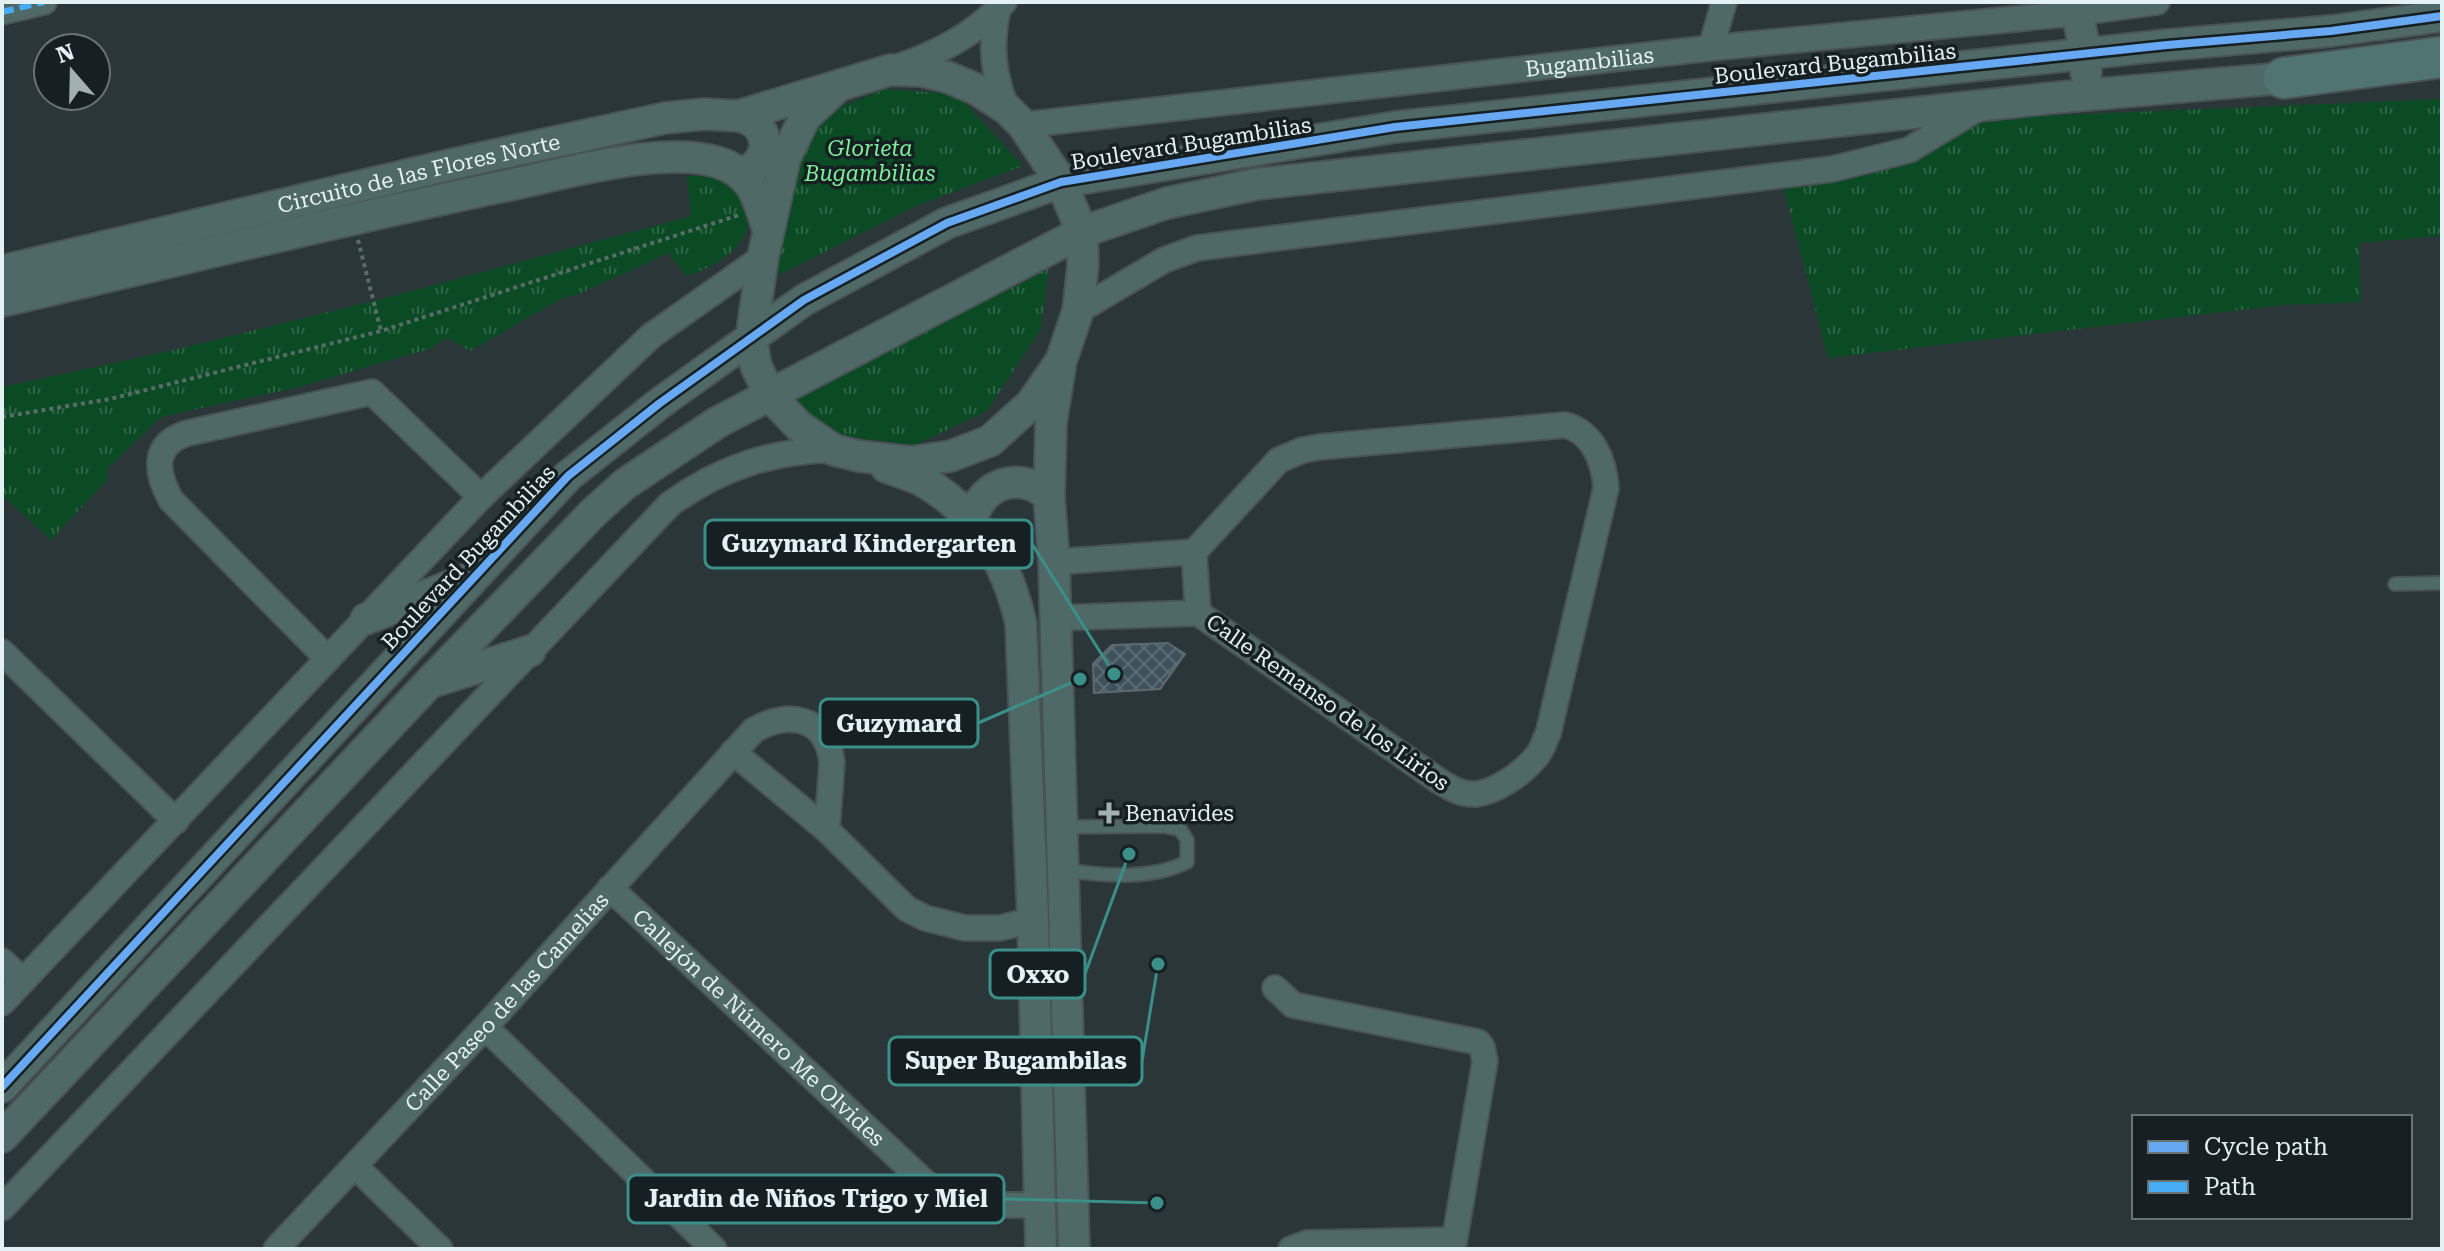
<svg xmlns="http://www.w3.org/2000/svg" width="2444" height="1251" viewBox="0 0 2444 1251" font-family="'Roboto Serif',serif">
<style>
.park{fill:url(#park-tufts)}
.building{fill:url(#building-cross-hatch);stroke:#60696d;stroke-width:2}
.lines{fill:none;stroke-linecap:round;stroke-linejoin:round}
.service-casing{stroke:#495355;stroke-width:16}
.minor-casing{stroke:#495355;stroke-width:28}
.tertiary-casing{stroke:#495355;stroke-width:34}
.trunk-casing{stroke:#495355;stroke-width:44}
.path{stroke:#586c69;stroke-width:4;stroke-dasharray:4 4;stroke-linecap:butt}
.service{stroke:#4f6966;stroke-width:12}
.minor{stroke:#4f6966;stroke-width:24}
.tertiary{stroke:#4f6966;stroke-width:30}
.trunk{stroke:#507570;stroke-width:40}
.quiet{stroke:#46acf6;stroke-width:6;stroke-dasharray:12 6;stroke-linecap:butt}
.cycleway-casing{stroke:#161f21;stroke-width:13}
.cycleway{stroke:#66a8f1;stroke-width:8}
.poi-dot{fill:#a3b0b2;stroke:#161f21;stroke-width:3}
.labels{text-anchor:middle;stroke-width:7;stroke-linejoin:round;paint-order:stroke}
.street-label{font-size:22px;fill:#e4f1f4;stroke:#161f21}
.park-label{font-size:22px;font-style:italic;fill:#7dee99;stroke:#161f21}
.poi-label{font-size:22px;fill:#e4f1f4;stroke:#161f21;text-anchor:start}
.leader{fill:none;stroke:#3a8f89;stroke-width:3}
.callout-dot{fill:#3a8f89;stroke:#161f21;stroke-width:3}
.callout{fill:#161f21;stroke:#3a8f89;stroke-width:3}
.callout-label{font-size:24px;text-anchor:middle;font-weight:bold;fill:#e4f1f4}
</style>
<defs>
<pattern id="park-tufts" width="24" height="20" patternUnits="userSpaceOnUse" patternTransform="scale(2)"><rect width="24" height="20" fill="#0a4b24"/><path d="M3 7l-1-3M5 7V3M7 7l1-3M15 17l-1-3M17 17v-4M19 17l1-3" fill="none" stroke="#2e6544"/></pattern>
<pattern id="building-cross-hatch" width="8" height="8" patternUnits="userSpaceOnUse" patternTransform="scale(2)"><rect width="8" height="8" fill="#3e525b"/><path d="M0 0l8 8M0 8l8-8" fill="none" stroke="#5a6b73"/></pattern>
</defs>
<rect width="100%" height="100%" fill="#2a3638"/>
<path class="park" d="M885,89L957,94L1023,166L916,206L779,275L775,253L798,161L825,113Z
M2442,99V236L2359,243L2361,302L2284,305L1828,358L1783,185L1903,163L1990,118Z
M687,176C717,176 729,176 743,204C762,241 716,267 686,276L669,253L579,294L563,298L470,351L447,338L429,349L299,387L161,417L107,469V480L51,540L2,495V387L169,351L385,298L691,216Z
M1050,260L1040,331L987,411L915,445L827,434L786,399Z"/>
<path class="building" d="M1168,643L1185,654L1160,689L1094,693L1093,664L1112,645Z"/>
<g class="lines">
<defs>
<path id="service" d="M2395,584L2442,583
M1062,827L1163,826L1180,829L1187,840V862C1151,880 1104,876 1065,870"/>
<g id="minor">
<path d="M998,9C990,45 993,75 1007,109"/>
<path d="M2,12L44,2"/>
<path d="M1711,48L1724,2"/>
<path d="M894,68C935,55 975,35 1004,2"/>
<path id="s1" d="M1023,125L1711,48L2077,13L2157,2"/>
<path d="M1078,311L1164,260L1197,248L1832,169L1909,150L1980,107"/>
<path d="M1194,552L1198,613"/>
<path d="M1054,562L1194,552L1279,460L1303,450L1319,447L1565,425C1593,432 1604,461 1606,488L1548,734C1544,741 1542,751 1536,757C1523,773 1496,792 1476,794C1462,795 1450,788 1439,781L1198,613L1054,618"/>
<path d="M2,652L176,821"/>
<path d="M328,659L171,500C156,473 151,444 188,433L372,392L481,497"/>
<path d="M733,752L827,830L907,909L925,918L965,928H1000L1033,920"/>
<path id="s2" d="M610,888L930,1187C965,1208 1001,1205 1040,1205"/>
<path d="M2,961L22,980"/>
<path d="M1275,988L1293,1005L1478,1042L1482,1047L1485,1061L1453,1249"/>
<path d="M2,1003L481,497L651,336L763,257"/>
<path d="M485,1027L714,1249"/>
<path d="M355,1166L440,1249"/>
<path d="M2,1208L670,504C720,468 772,450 834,450"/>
<path id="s3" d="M276,1249L485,1027L754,730C790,710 826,717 832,762L827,830"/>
<path d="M1291,1249L1307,1243L1453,1240"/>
</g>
<g id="tertiary">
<path d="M2077,13L2086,54V73"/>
<path d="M738,116C772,122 774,162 742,173"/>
<path id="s4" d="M2,271L449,165L665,118L704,114L738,116L890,70L921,71L947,77L976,89L1007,109L1023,125L1061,182L1082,232L1083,265L1078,311L1061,361L1031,404L990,441L951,456L911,462L858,456L834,450L799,426L771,397L756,366L751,338L763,257L785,158L805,117L838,86"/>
<path d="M2,301C173,262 343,219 514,184C570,172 663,146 717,162C753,173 758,198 768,230"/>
<path d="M1060,368L1051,423L1049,496L1054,562L1074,1249"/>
<path d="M886,467C897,471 910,475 921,480C976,510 1008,564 1021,624L1033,920L1041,1249"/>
<path d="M972,519C982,483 1020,470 1049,496"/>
<path d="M366,619L468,579"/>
<path d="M432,682L530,651"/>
<path d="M2,1087L568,476L660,403L804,300L947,223L1061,182L1395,127L2167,45L2331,31L2442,16"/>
<path d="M2,1137L430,682L594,512L625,484L718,422L1082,232L1167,203L1257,184L2051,98L2284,78"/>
</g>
<path id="trunk" d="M2284,78L2442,57"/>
</defs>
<use href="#service" class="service-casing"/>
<use href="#minor" class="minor-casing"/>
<use href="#tertiary" class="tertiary-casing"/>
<use href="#trunk" class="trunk-casing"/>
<path class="path" d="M358,240L381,331
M2,417L110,399L381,331L739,215"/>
<use href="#service" class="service"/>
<use href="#minor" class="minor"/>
<use href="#tertiary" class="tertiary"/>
<use href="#trunk" class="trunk"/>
<path class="quiet" d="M2,12L44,2"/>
<defs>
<path id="cycleway" d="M2,1087L568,476L660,403L804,300L947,223L1061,182L1395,127L2167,45L2331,31L2442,16"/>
</defs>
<use href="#cycleway" class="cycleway-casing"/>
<use href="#cycleway" class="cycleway"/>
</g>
<path class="poi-dot" d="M1105 801h8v8h8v8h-8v8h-8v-8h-8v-8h8z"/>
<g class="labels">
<g class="street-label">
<text dy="8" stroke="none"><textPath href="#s1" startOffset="570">Bugambilias</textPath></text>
<text transform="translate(1835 63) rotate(-6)" y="8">Boulevard Bugambilias</text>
<text transform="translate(1191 143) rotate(-9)" y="8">Boulevard Bugambilias</text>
<text dy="8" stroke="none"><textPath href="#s4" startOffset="428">Circuito de las Flores Norte</textPath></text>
<text transform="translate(468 557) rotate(-47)" y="8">Boulevard Bugambilias</text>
<text transform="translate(1328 702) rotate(35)" y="8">Calle Remanso de los Lirios</text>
<text dy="8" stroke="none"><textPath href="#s3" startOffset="338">Calle Paseo de las Camelias</textPath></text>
<text dy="8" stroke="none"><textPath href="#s2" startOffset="204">Callejón de Número Me Olvides</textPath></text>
</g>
<g class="park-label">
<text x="870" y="156">Glorieta<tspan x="870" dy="25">Bugambilias</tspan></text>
</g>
<g class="poi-label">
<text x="1125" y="821">Benavides</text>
</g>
</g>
<path class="leader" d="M1114 674L1032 544M1080 679L978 723M1129 854L1085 974M1158 964L1142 1061M1157 1203L1004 1199"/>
<g class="callout-dot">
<circle cx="1114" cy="674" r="8"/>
<circle cx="1080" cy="679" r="8"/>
<circle cx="1129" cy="854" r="8"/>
<circle cx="1158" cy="964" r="8"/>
<circle cx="1157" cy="1203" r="8"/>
</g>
<g class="callout">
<rect x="705" y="520" width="327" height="48" rx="8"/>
<rect x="820" y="699" width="158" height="48" rx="8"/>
<rect x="990" y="950" width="95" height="48" rx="8"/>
<rect x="889" y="1037" width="253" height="48" rx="8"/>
<rect x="628" y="1175" width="376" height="48" rx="8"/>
</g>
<g class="callout-label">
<text x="869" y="552">Guzymard Kindergarten</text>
<text x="899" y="732">Guzymard</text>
<text x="1038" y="983">Oxxo</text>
<text x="1016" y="1069">Super Bugambilas</text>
<text x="816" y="1207">Jardin de Niños Trigo y Miel</text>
</g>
<rect width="2444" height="1251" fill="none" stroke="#e4f1f4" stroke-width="8"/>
<rect x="2132" y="1115" width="280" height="104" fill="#161f21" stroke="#687375" stroke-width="2"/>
<rect x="2148" y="1141" width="40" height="12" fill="#66a8f1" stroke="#687375" stroke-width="2"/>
<text x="2204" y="1155" font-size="24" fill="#e4f1f4">Cycle path</text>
<rect x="2148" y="1181" width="40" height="12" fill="#46acf6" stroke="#687375" stroke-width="2"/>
<text x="2204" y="1195" font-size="24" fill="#e4f1f4">Path</text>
<g transform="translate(72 72) rotate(340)"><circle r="38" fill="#161f21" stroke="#687375" stroke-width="2"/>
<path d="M0-6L14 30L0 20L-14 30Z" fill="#a3b0b2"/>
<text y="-12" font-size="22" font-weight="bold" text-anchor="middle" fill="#e4f1f4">N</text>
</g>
</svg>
